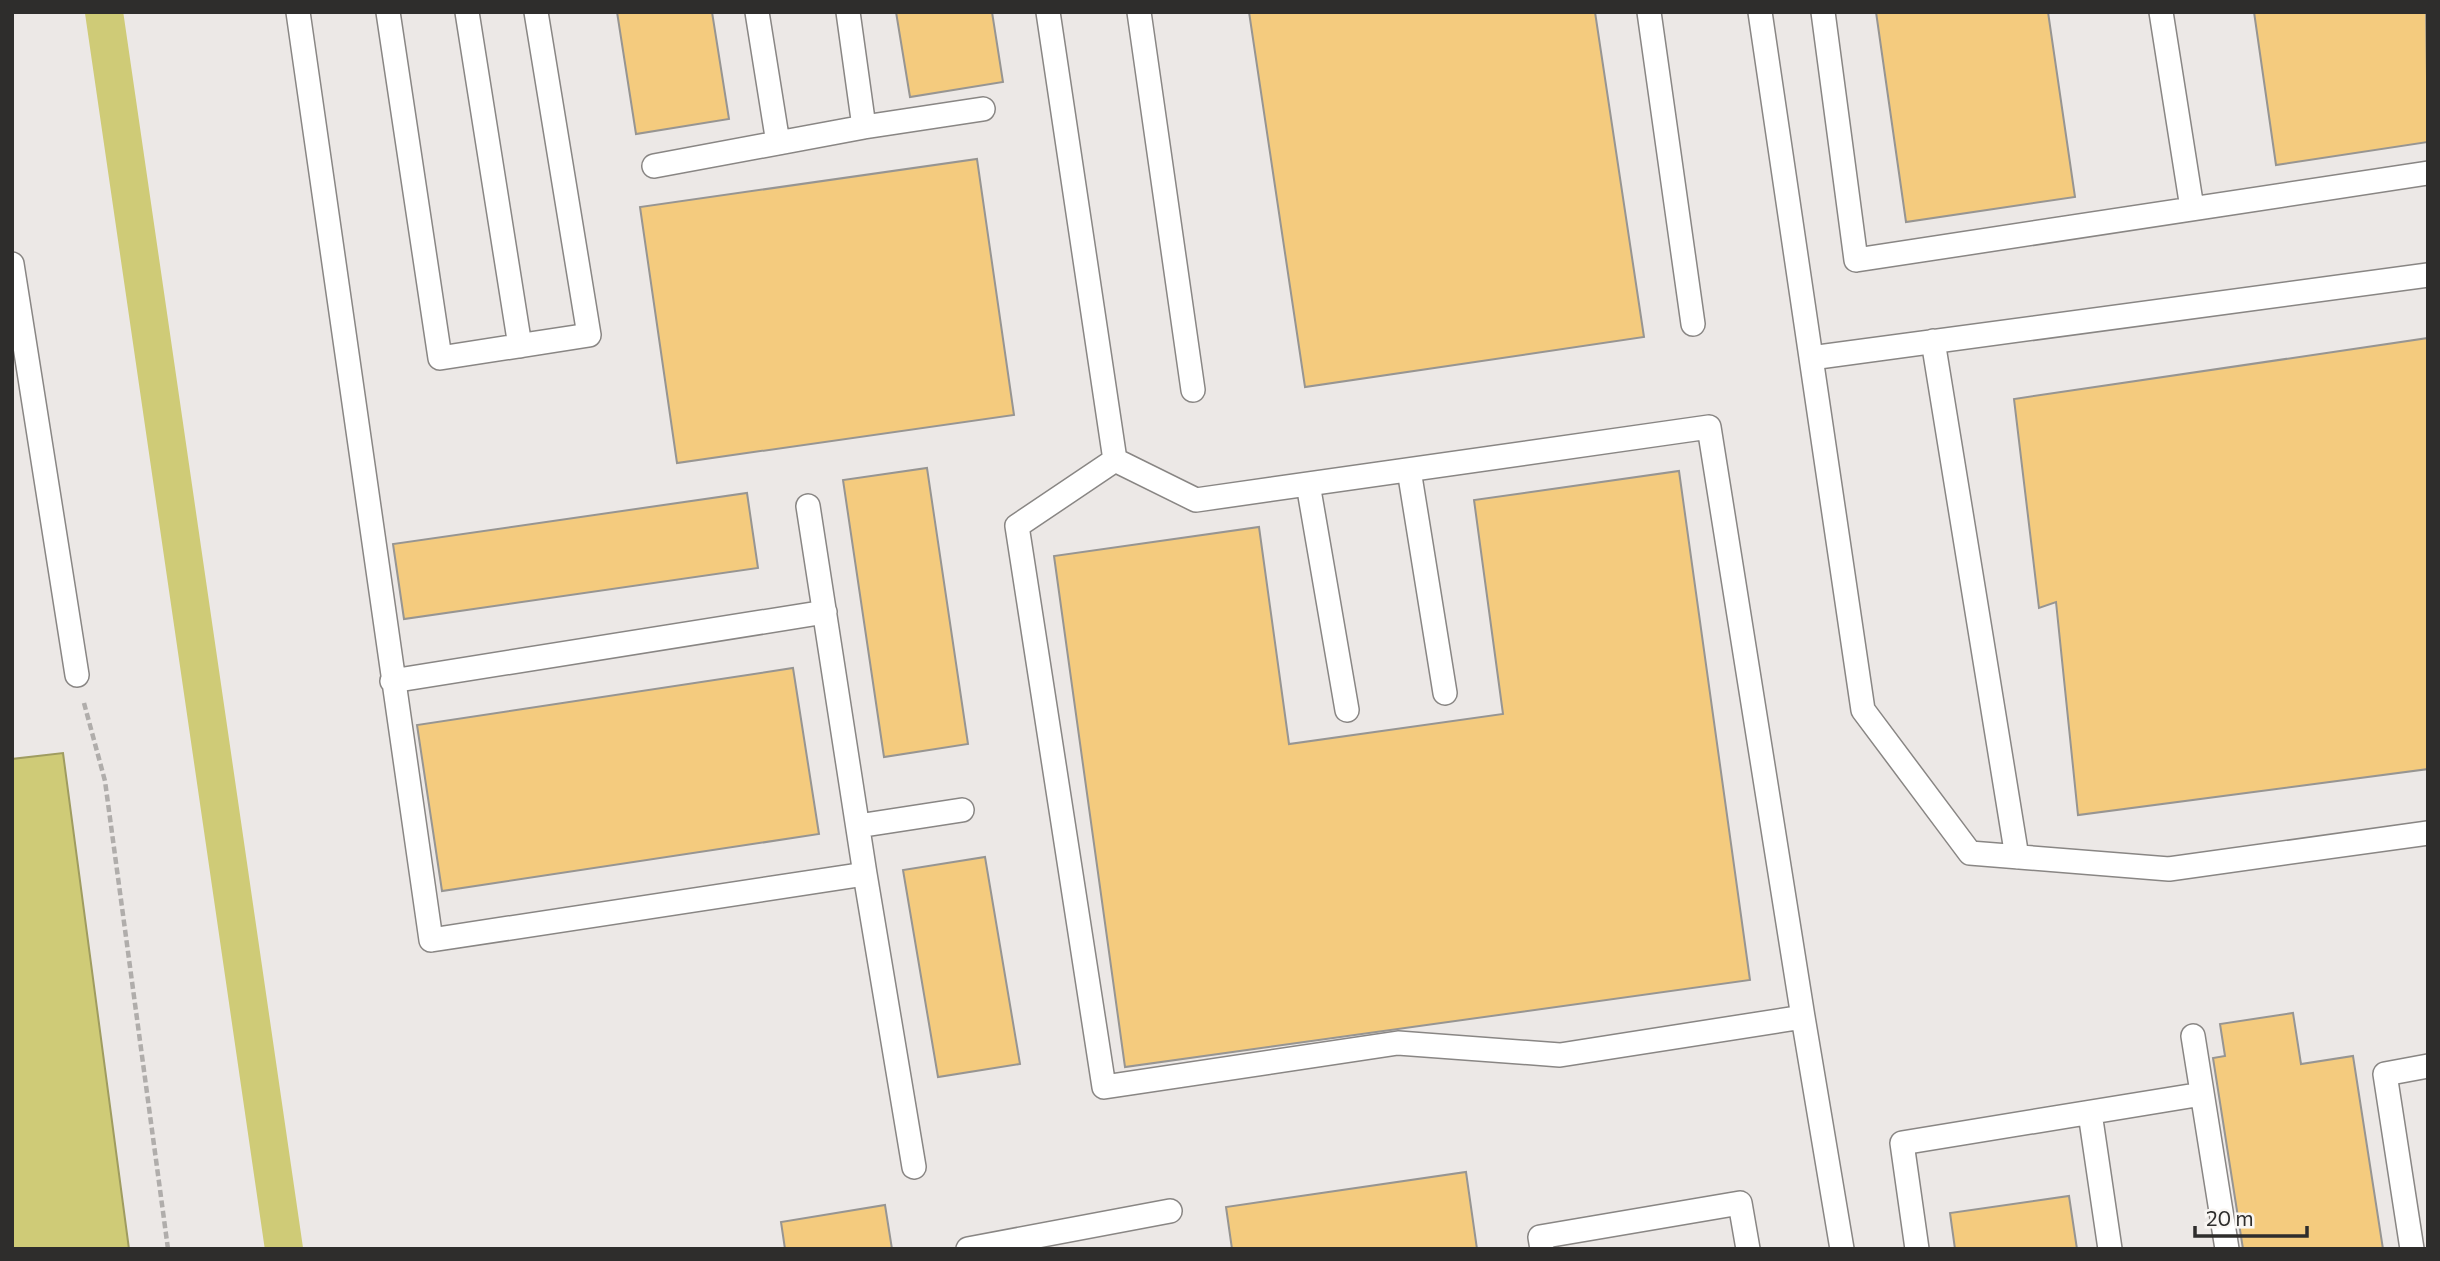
<svg xmlns="http://www.w3.org/2000/svg" width="2440" height="1261" viewBox="0 0 2440 1261" font-family="Commissioner,sans-serif">
<style>
.water{fill:#cfcb77;stroke:#9f9c60;stroke-width:2}
.lines{fill:none;stroke-linecap:round;stroke-linejoin:round}
.canal{stroke:#cfcb77;stroke-width:38}
.building{fill:#f4cb7e;stroke:#979592;stroke-width:2}
.service-casing{stroke:#898684;stroke-width:26}
.path{stroke:#b0adab;stroke-width:4.5;stroke-dasharray:7 3.5;stroke-linecap:butt}
.service{stroke:#fff;stroke-width:23}
</style>
<rect width="100%" height="100%" fill="#ece8e6"/>
<path class="water" d="M63,753L129,1249H12V759Z"/>
<g class="lines">
<path class="canal" d="M104,12L284,1249"/>
</g>
<path class="building" d="M617,12H712L729,119L636,134Z
M896,12H992L1003,82L910,97Z
M1249,12H1595L1644,337L1305,387Z
M1876,12H2048L2075,197L1906,222Z
M2254,12H2426L2428,142L2276,165Z
M977,159L1014,415L677,463L640,207Z
M2428,338V769L2078,815L2056,602L2039,608L2014,399Z
M927,468L968,744L884,757L843,480Z
M1679,471L1750,980L1125,1067L1054,556L1259,527L1289,744L1503,714L1474,500Z
M747,493L758,568L404,619L393,544Z
M793,668L819,834L442,891L417,725Z
M985,857L1020,1064L938,1077L903,870Z
M2293,1013L2301,1064L2353,1056L2383,1249H2243L2213,1058L2225,1056L2220,1024Z
M1466,1172L1477,1249H1232L1226,1207Z
M2069,1196L2077,1249H1955L1950,1213Z
M885,1205L892,1249H785L781,1222Z"/>
<g class="lines">
<defs>
<path id="service" d="M298,12L431,940L865,874L808,506
M388,12L440,358L589,335L536,12
M467,12L520,346
M757,12L778,143
M848,12L864,127L983,109
M1048,12L1115,460
M1139,12L1193,390
M1649,12L1693,324
M1760,12L1863,710L1970,853L2169,869L2428,833
M1823,12L1856,260L2428,173
M2161,12L2192,208
M654,166L864,127
M12,264L77,675
M1933,341L2017,857
M1811,358L2428,275
M1709,427L1803,1017L1560,1055L1398,1043L1104,1087L1017,526L1115,460L1196,500Z
M1409,470L1445,693
M1308,484L1347,710
M392,681L825,612
M858,826L962,810
M865,874L914,1167
M1803,1017L1842,1249
M2193,1036L2227,1249
M2090,1113L2110,1249
M968,1249L1170,1211
M1542,1249L1540,1237L1740,1203L1748,1249
M1917,1249L1902,1143L2202,1094
M2412,1249L2385,1074L2428,1066"/>
</defs>
<use href="#service" class="service-casing"/>
<path class="path" d="M84,703L105,781L168,1249"/>
<use href="#service" class="service"/>
</g>
<rect width="2440" height="1261" fill="none" stroke="#2e2d2c" stroke-width="28"/>
<path d="M2195 1226v10h112v-10" fill="none" stroke="#2e2d2c" stroke-width="3.5"/>
<text x="2206" y="1226" font-size="21" fill="#2e2d2c" stroke="#f9f6f3" stroke-width="5" paint-order="stroke">20 m</text>
</svg>
